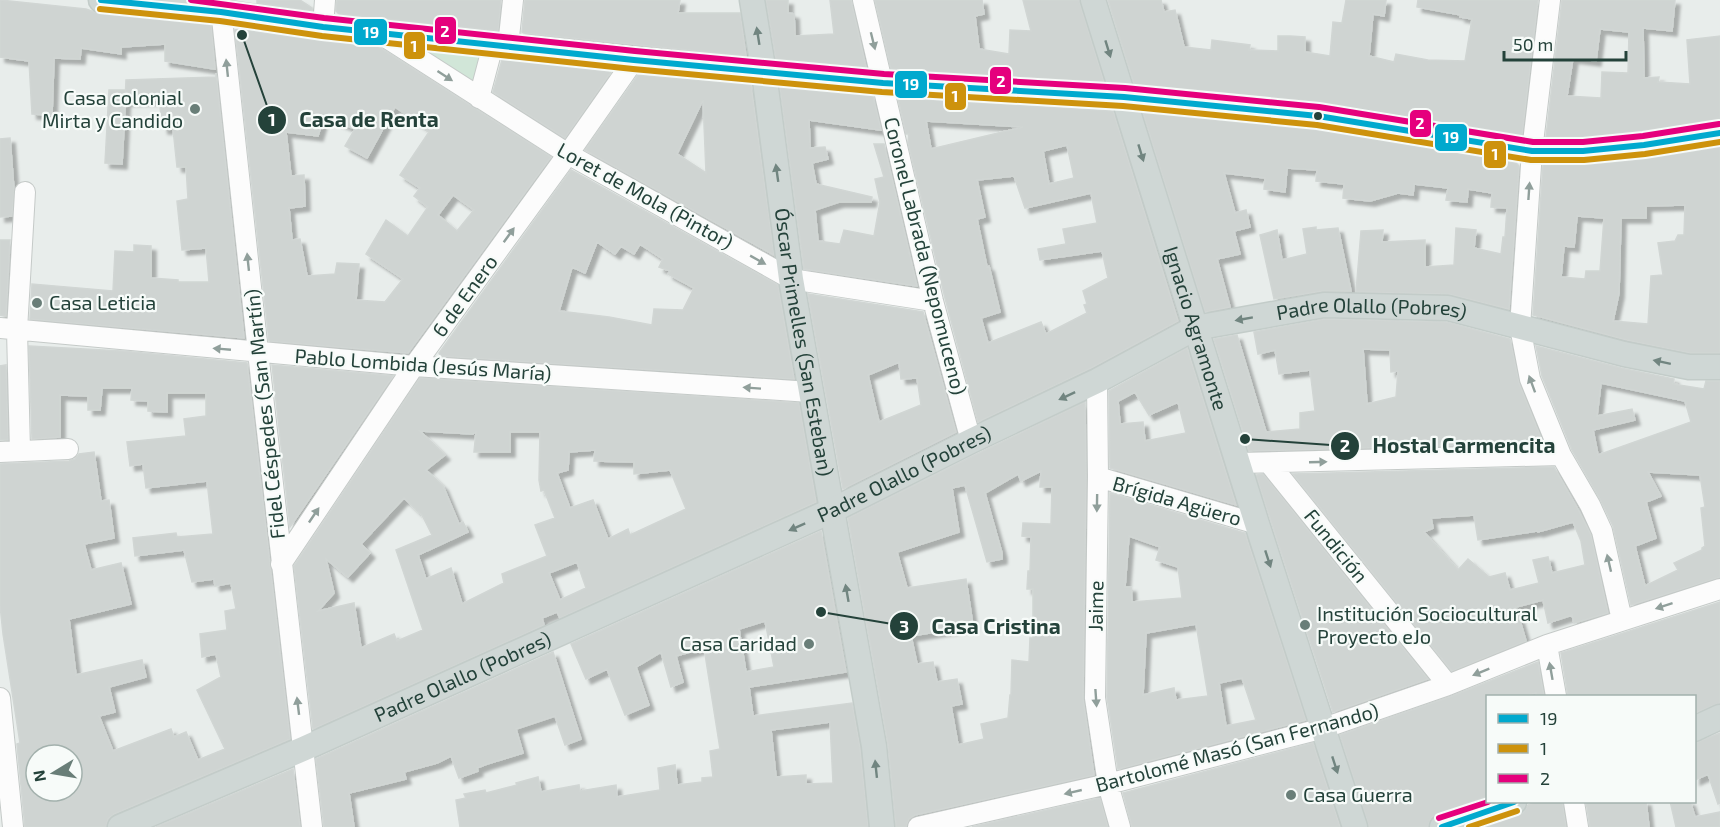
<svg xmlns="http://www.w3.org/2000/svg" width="1720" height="827" viewBox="0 0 1720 827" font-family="'Exo 2',sans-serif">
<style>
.green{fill:#d1e6d8}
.building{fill:#cfd4d2;stroke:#d1d6d4;stroke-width:1.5;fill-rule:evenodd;filter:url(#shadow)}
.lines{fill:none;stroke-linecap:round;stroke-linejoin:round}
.minor-casing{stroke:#c5cac8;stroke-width:22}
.major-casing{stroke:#c3ccc9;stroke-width:27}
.minor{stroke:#fcfcfc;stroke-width:20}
.major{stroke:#cfd7d5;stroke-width:24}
.bus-1-casing{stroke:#f7fbf9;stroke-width:10}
.bus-2-casing{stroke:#f7fbf9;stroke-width:10}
.bus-3-casing{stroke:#f7fbf9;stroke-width:10}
.bus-1{stroke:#00a9ce;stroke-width:6}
.bus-2{stroke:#cd920c;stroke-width:6}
.bus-3{stroke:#e5007d;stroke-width:6}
.oneway{fill:#718580}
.oneway2{fill:#909f9b}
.poi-dot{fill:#697e78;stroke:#f7fbf9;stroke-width:2}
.bus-dot{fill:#24423a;stroke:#f7fbf9;stroke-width:2}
.labels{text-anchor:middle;stroke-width:4.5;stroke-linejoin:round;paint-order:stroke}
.poi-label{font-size:20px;fill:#24423a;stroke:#f7fbf9;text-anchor:start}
.street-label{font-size:20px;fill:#24423a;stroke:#f7fbf9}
.leader{fill:none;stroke:#24423a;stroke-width:2}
.callout-dot{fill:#24423a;stroke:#f7fbf9;stroke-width:2}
.mark-label{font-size:18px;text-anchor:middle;font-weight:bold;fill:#fff}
.callout-label{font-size:21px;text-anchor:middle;font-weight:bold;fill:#24423a;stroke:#f7fbf9;stroke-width:4.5;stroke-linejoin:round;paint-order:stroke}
.line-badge{stroke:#f7fbf9;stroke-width:2}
.badge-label{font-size:16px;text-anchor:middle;font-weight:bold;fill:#fff}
</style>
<defs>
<filter id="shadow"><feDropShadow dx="5" dy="5" stdDeviation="1.5" flood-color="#0004"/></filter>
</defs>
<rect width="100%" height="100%" fill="#e8edeb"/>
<path class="green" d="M423,49L480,55L476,83Z"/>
<path class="building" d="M0,0L86,9L100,14L211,25L215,69L165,61V44L121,47V54L81,48L80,59L54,58L52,115L32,114L29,61L0,57Z
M257,0H300L312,8V11L257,3Z
M337,0H501L498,31L339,14L336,11Z
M525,0H680L678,13H740L746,56L524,33L522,32Z
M766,0H788V13L794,14L795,36L834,34L830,0H851L866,67L776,59Z
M875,0H982L984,14L975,16L979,49L1009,54L1010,30L1031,31L1023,0H1079L1104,82L891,69Z
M1108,0H1161L1164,12L1175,10L1184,47L1211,50L1212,40L1250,45L1249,50L1278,51V36H1290L1305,37V52L1330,56L1333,22L1342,23L1346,0H1386L1384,16L1373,14L1369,56L1394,62L1396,54L1428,60L1465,61L1472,19L1460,17L1461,15L1417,7L1418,0H1538L1522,135L1320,102L1134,84Z
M1562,0H1675L1672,31L1643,28L1644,78L1659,77L1658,82L1690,84L1687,40L1720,36V119L1642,131L1582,137H1546ZM1600,29L1629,32L1628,73L1602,72L1601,98L1567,96L1573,58L1596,61Z
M238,29L321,41L379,47L551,157L408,353L269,341L235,30ZM395,107L426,128L425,130L429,132L400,175L420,188L414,196L428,207L408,236L386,220L366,254L403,279L385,302L356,300L359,264L337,263L335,274L307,276L300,239L292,240L289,208L305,206L304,175L291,176L286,132L318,136L324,116L355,129L345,146L367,158ZM453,195L474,210L457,231L438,215Z
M502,60H506L611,72L565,138L493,92Z
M216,73L244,338L30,319L32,284L113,291L115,251L134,252V245L151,246V278L178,280V282H209L206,248L182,250L177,201L188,199L186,167H177L173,129H163L159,100L125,101L126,80L216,77Z
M638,75L751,85L774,255L585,150ZM703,100L706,173L677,154Z
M780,88L873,96L881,130L809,120L810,148L825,147L828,159L812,163L816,184L872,197L871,202H839L815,210L818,241L840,244L844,230L874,236L880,202L875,179L884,177L874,144H884L917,286L804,269Z
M109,90H126L122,164L105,163Z
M898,98L1113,111L1178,321L1091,368L978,422L945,298L908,142L909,134H906ZM926,121L1023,127L931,149ZM1067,145L1074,178L1049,184L1043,151ZM1014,176L1025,208L1091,193L1097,223L1063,229L1066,244L1038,249L1040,260L1102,251L1108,278L1083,291L1087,304L1084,305L1087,313L1046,334L1041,322L988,343L981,318L1000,312L989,266L987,267L977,219L985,217L977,180Z
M1143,113L1316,130L1516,163L1519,166L1509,309L1449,294L1356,292L1361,231L1383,230L1382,242L1425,240V267L1454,265L1456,228L1476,230L1474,248L1501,254L1503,237H1505L1507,208L1491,207L1492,193L1468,189L1467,202L1455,201L1446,200L1448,188L1414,184L1413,195L1398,193L1370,201L1343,198L1344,184L1316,181L1317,170L1287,168L1285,192L1264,189L1265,178L1224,173L1235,213L1246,210L1250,227L1234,231L1240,254L1217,259L1230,307L1205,312Z
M10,138L14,190L12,216L0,217V139Z
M1720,147V353H1690L1627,340L1533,315L1543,165H1584L1645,159ZM1685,205L1684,235H1678L1675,241L1658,243L1663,275L1651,276L1648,324L1613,321L1619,293L1621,218H1646V206ZM1577,216L1604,218L1600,271H1586L1585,279L1561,277L1564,246L1574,247Z
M571,170L778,285L794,379L441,356L439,353ZM597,242L615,254L621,246L634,254L640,244L663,259L659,267L670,271L668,274L694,288L683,310L654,309L652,325L609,317L559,311L572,267L585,273Z
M1316,227V230L1338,228L1351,291H1322L1274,299L1260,235L1277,230L1282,260L1307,254L1303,229Z
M0,240H10L6,316L0,315Z
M808,294L923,312L956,432L843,489ZM899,362L901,379L917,378L921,405L879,422L868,375Z
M1325,319L1446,322L1510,339L1519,383L1543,443L1249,451L1214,339L1237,335L1266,432L1300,429V413L1315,411L1310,370L1279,374L1275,350L1258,354L1254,332ZM1363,349L1390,350L1391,372L1398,371L1396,397L1367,404Z
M29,346L122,351L247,363L290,739L114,814L108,819L106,827H25L17,744L20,743L3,634L0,605V464L69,461L75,459L79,454L94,452L101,501L109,500L114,538L84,544L91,570L121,563L131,604L69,619L76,675L142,660L146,677L109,687L115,712L99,716L113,751L171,729L174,737L186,732L198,760L225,749L197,690L221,677L216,654L202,657L200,634L227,630L225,611L236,609L231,583L215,586L214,579L192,582L184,550L135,556L133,538L176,533L177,537L213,534L207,481L146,488L143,464L130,466L127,442L186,436L184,419L206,416V393H167V412L148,411V401L131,400L132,388H102L100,410H88V396L60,395V437L32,439ZM36,755H72V791H36Z
M1536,346L1621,368L1674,379L1673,384L1704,389L1706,381H1720V577L1631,605L1613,526L1600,499L1572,450L1542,376ZM1601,383L1685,401L1691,422L1598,455L1593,430L1635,420L1632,409L1597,416ZM1648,472L1700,475L1705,507L1701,508L1705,546L1702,548V550L1674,563L1678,570L1645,586L1635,546L1656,538L1646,502L1661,496Z
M1187,348L1236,505L1110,468L1109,391ZM1135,392L1149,415L1178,402L1186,433L1145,441L1143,422L1120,424L1118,401Z
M6,365L8,440H0V366Z
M272,365L393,376L290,527Z
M420,378L799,403L816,502L560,618L557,612L542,618L544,625L313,729L294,566ZM420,431L473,434L476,432L474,452H510V432H540L539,480L541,491L544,490L555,518L535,525L547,556L502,574L504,583L462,604L451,568L426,579L418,555L468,532L463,522L459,524L443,486L426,470L445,455ZM595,450L594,461L634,462V474L670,470L686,509L630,535L628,529L608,539L593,500L570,508L557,473L568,470L569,452ZM404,498L422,515L432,535L396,550L423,630L397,641L394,634L361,648L354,603L318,611L334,593L326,559L348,577L370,553L361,544ZM577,562L586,588L560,600L549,573Z
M1085,402L1086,477L1083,698L1094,775L915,815L909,819L906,827H896L888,744L848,518L977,454ZM1041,471L1040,487H1052L1051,524L1023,523L1022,536L1031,537L1030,571H1028L1027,589H1033V638H1030L1029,662L1012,660L1011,695H1010L1008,718L981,724L984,739L958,745L951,706L962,704L957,679L937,682L933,662L917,664L911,636L973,626L966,579L907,588L897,552L959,532L952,488L965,485L987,562L1002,559V553L985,493L1018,474L1021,481Z
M1554,467L1579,511L1591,535L1608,613L1574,623L1572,615L1548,623L1543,600L1516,607L1526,641L1452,671L1293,474ZM1474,515L1478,540L1537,531L1538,532L1573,522L1581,541L1585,565L1552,573L1548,557L1533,560L1539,583L1510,590L1505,573L1489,577L1468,559L1458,570L1424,532L1433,528L1431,518Z
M1263,474L1428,679L1333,712L1256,475Z
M1110,493L1245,533L1306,720L1118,769L1107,697ZM1129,536L1160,547L1156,560L1178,567L1182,598L1132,602L1131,587H1125ZM1196,624L1208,696L1176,700L1174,688L1143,695L1146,633ZM1242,678L1256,720L1226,726L1219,683Z
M821,531L846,672L749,687L753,716L852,703L860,748L868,827H460L456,800L466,798L464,794L485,790L486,793L517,785L516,783L538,777L541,792L579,785L580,791L616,785L617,797L660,790L658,768L675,765L677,785L702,782V778L713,777L710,751L720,749L704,648L676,656L683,682L671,687L661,652L636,667L649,705L625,715L607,669L586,679L571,644ZM765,621L774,667L746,672L739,629ZM830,722L833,783L806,784V775L776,777L771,730Z
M1720,602V703L1695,713V696H1568L1561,653Z
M553,652L581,739L565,745L555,716L516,729L523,753L487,764L477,768L478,771L459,778L451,756L437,763L404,772L406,779L349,793L354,827H324L316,759Z
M1538,662L1544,696H1536V693L1523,696H1488V796L1437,814L1431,818L1428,827H1369L1340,735L1452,696Z
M1720,733V803L1718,804L1708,774L1695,780V743Z
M1313,743L1340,827H1132L1123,793Z
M293,769L300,827H156Z
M1100,798L1108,827H972Z
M1538,801H1562L1566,827H1485L1519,815L1524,812L1528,805Z
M1586,801H1646L1649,827H1590Z
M1670,801H1690L1695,817L1720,812V827H1676Z"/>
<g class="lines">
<defs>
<path id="minor" d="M220,0L258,352L312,827
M863,0L933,301L971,441
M1550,0L1532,151L1520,327L1530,379L1561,455L1590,505L1602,531L1622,620
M323,27L325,0
M379,33L568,154L791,279L933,301
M508,46L513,0
M479,98L493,45
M0,328L414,366L810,392
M1097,381L1098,477L1095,698L1108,784L1120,827
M20,451L17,330L25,192
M0,452L68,449
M1239,463L1561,455
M1269,463L1448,685
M1098,477L1257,524
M281,564L414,366L568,154L634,60
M1547,645L1556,696
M0,698L13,827
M1574,802L1578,827
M918,827L1108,784L1324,728L1448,685L1547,645L1720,589"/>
<g id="major">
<path d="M101,0L221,12L323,27L508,46L634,60L883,83L1124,97L1318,116L1361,122L1532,151H1583L1644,145L1720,133"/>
<path id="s1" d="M752,0L764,73L791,279L874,746L882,827"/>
<path id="s2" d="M1093,0L1257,524L1355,827"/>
<path d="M1694,729L1720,717"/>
<path id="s3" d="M120,827L303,749L833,510L971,441L1097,381L1195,328L1324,305L1448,308L1624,354L1689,367H1720"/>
<path d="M1442,827L1514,802"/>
</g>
</defs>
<use href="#minor" class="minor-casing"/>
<use href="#major" class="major-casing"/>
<use href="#minor" class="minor"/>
<use href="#major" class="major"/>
<defs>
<path id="bus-1" d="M101,0L221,12L323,27L634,60L883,83L1124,97L1318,116L1532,151H1583L1644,145L1720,133
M1442,827L1514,802"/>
<path id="bus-2" d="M100,9L220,21L322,36L633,69L882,92L1123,106L1317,125L1531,160H1584L1645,154L1720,142
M1469,827L1517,811"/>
<path id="bus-3" d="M191,0L324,18L635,51L884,74L1125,88L1319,107L1533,142H1583L1643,136L1719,124
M1439,818L1488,802"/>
</defs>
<use href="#bus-1" class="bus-1-casing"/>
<use href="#bus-2" class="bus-2-casing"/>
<use href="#bus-3" class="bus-3-casing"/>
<use href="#bus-1" class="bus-1"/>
<use href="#bus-2" class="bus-2"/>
<use href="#bus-3" class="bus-3"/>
</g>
<defs><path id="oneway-solid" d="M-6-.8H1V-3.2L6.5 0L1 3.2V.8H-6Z" transform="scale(1.5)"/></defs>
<g class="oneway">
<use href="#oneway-solid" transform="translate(758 36) rotate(-99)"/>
<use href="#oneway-solid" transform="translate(1108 49) rotate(73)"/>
<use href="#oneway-solid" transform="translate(1141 153) rotate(73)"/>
<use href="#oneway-solid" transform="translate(777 173) rotate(-98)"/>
<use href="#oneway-solid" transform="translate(1244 319) rotate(170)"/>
<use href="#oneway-solid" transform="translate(1662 362) rotate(-168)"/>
<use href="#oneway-solid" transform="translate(1067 396) rotate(155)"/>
<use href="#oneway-solid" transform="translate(797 527) rotate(156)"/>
<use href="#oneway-solid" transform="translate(1268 559) rotate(72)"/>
<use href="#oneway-solid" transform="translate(847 593) rotate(-100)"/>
<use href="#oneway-solid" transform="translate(1335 765) rotate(72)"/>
<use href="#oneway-solid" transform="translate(876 769) rotate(-96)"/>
</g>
<g class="oneway2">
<use href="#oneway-solid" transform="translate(873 41) rotate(76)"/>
<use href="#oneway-solid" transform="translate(227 68) rotate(-96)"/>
<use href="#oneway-solid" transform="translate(445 76) rotate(33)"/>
<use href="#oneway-solid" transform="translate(1529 191) rotate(-86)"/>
<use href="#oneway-solid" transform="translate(509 235) rotate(-54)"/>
<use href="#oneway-solid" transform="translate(758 260) rotate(29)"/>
<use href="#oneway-solid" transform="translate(248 262) rotate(-96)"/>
<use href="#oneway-solid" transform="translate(222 349) rotate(-175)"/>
<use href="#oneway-solid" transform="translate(1532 384) rotate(-110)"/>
<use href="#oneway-solid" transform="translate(752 388) rotate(-176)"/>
<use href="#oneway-solid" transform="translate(1318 462) rotate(-2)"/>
<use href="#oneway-solid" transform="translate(1097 503) rotate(91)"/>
<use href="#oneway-solid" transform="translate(314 515) rotate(-56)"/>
<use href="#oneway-solid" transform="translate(1609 563) rotate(-103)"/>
<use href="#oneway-solid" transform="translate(1664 606) rotate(162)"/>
<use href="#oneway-solid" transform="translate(1551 671) rotate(-100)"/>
<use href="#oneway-solid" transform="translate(1481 672) rotate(158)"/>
<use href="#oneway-solid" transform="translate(1096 698) rotate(86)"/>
<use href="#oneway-solid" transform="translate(298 706) rotate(-97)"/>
<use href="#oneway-solid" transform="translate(1073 792) rotate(167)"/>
</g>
<g class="poi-dot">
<circle cx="195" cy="109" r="6"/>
<circle cx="37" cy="303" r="6"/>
<circle cx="1305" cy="625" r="6"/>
<circle cx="809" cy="644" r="6"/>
<circle cx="1291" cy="795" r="6"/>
</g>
<circle class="bus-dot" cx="1318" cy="116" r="5"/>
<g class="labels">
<g class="poi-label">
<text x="183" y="105" text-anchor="end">Casa colonial<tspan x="183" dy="23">Mirta y Candido</tspan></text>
<text x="49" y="310">Casa Leticia</text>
<text x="1317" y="621">Institución Sociocultural<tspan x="1317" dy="23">Proyecto eJo</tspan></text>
<text x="797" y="651" text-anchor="end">Casa Caridad</text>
<text x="1303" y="802">Casa Guerra</text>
</g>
<g class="street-label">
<text transform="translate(645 196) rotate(29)" y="7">Loret de Mola (Pintor)</text>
<text transform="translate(925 256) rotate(76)" y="7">Coronel Labrada (Nepomuceno)</text>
<text transform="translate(465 296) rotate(-54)" y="7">6 de Enero</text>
<text dy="7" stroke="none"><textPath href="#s3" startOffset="1364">Padre Olallo (Pobres)</textPath></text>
<text dy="7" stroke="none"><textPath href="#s2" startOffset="344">Ignacio Agramonte</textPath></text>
<text dy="7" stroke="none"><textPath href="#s1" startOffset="346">Óscar Primelles (San Esteban)</textPath></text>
<text transform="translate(423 365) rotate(4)" y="7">Pablo Lombida (Jesús María)</text>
<text transform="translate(265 414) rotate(-96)" y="7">Fidel Céspedes (San Martín)</text>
<text dy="7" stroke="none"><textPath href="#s3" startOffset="860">Padre Olallo (Pobres)</textPath></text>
<text transform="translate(1177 501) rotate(16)" y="7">Brígida Agüero</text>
<text transform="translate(1336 546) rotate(51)" y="7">Fundición</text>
<text transform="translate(1096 606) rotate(-89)" y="7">Jaime</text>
<text dy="7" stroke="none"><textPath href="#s3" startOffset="374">Padre Olallo (Pobres)</textPath></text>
<text transform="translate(1237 748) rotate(-15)" y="7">Bartolomé Masó (San Fernando)</text>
</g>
</g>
<path class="leader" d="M242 35L272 120M1245 439L1345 446M821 612L904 626"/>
<g class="callout-dot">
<circle cx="242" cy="35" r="6"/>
<circle cx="1245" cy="439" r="6"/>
<circle cx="821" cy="612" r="6"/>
<circle cx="272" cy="120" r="15"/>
<circle cx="1345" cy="446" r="15"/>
<circle cx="904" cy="626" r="15"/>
</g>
<g class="mark-label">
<text x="272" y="126">1</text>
<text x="1345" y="452">2</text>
<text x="904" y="633">3</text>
</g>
<g class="callout-label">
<text x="369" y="127">Casa de Renta</text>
<text x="1464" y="453">Hostal Carmencita</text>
<text x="996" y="634">Casa Cristina</text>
</g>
<g class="line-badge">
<rect x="434" y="16" width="23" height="29" rx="6" fill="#e5007d"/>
<rect x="353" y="18" width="35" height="28" rx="6" fill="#00a9ce"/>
<rect x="403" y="31" width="23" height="29" rx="6" fill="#cd920c"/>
<rect x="989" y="66" width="23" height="29" rx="6" fill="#e5007d"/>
<rect x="894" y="70" width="34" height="29" rx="6" fill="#00a9ce"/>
<rect x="944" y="82" width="23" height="29" rx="6" fill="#cd920c"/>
<rect x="1409" y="109" width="23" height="29" rx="6" fill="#e5007d"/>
<rect x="1434" y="123" width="34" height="29" rx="6" fill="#00a9ce"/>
<rect x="1483" y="140" width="24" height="29" rx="6" fill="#cd920c"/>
</g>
<g class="badge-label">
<text x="445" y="37">2</text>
<text x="371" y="38">19</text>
<text x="414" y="52">1</text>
<text x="1001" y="87">2</text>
<text x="911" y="90">19</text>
<text x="955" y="102">1</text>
<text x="1420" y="129">2</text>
<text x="1451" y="143">19</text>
<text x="1495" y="160">1</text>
</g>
<rect x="1486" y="695" width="210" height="108" fill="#f7fbf9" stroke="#a3b1ad" stroke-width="1.5"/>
<rect x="1498" y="714" width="30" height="9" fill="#00a9ce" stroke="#a3b1ad" stroke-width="1.5"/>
<text x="1540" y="725" font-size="18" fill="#24423a">19</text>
<rect x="1498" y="744" width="30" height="9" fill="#cd920c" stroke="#a3b1ad" stroke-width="1.5"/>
<text x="1540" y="755" font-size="18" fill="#24423a">1</text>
<rect x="1498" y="774" width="30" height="9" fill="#e5007d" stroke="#a3b1ad" stroke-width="1.5"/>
<text x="1540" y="785" font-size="18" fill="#24423a">2</text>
<g transform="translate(54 773) rotate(259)"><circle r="28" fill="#f7fbf9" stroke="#a3b1ad" stroke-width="1.5"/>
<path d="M0-4.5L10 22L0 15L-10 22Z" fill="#697e78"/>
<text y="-9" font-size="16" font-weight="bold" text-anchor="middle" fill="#24423a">N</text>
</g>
<path d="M1504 51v9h122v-9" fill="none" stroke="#24423a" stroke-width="3"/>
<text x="1513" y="51" font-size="18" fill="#24423a" stroke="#f7fbf9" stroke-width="4.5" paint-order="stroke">50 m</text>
</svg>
